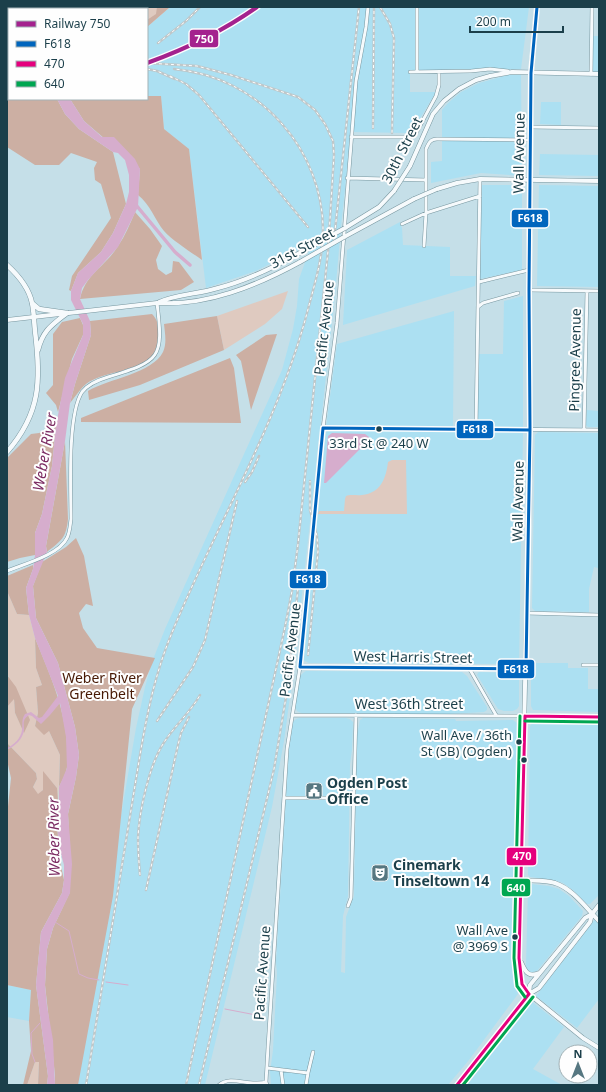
<svg xmlns="http://www.w3.org/2000/svg" width="606" height="1092" viewBox="0 0 606 1092" font-family="'Noto Sans',sans-serif">
<style>
.built{fill:#ace0f2}
.green{fill:#dfcac0}
.forest{fill:#ccafa3}
.water{fill:#d6adcd}
.lines{fill:none;stroke-linecap:round;stroke-linejoin:round}
.stream{stroke:#d6adcd;stroke-width:1}
.canal{stroke:#d6adcd;stroke-width:3.5}
.minor-casing{stroke:#77969f;stroke-width:4}
.major-casing{stroke:#77969f;stroke-width:5}
.highway-casing{stroke:#77969f;stroke-width:5.5}
.minor{stroke:#f6fafc;stroke-width:3}
.major{stroke:#f6fafc;stroke-width:4}
.highway{stroke:#f6fafc;stroke-width:4.5}
.rail-casing{stroke:#bfc7c9;stroke-width:2.5}
.rail{stroke:#fefefe;stroke-width:1;stroke-dasharray:3;stroke-linecap:butt}
.major-bridge-casing{stroke:#77969f;stroke-width:5;stroke-linecap:butt}
.major-bridge{stroke:#f6fafc;stroke-width:4}
.bus-1-casing{stroke:#fefefe;stroke-width:6}
.bus-2-casing{stroke:#fefefe;stroke-width:6}
.bus-3-casing{stroke:#fefefe;stroke-width:6}
.bus-1{stroke:#0065bd;stroke-width:3}
.bus-2{stroke:#e5007d;stroke-width:3}
.bus-3{stroke:#00a651;stroke-width:3}
.rail-1-casing{stroke:#fefefe;stroke-width:7}
.rail-1{stroke:#a4228e;stroke-width:4}
.bus-dot{fill:#1b3f4a;stroke:#fefefe;stroke-width:1.5}
.labels{text-anchor:middle;stroke-width:4;stroke-linejoin:round;paint-order:stroke}
.bus-label{font-size:13px;fill:#1b3f4a;stroke:#fefefe;text-anchor:end}
.street-label{font-size:14px;fill:#1b3f4a;stroke:#fefefe}
.park-label{font-size:14px;fill:#471904;stroke:#fefefe}
.poi-label{font-size:14px;font-weight:bold;fill:#1b3f4a;stroke:#fefefe;text-anchor:start}
.water-label{font-size:15px;font-style:italic;fill:#7b2b62;stroke:#fefefe}
.line-badge{stroke:#fefefe;stroke-width:1.5}
.badge-label{font-size:11px;text-anchor:middle;font-weight:bold;fill:#fff}
</style>
<rect width="100%" height="100%" fill="#c5dfe8"/>
<path class="built" d="M170,7H529L521,69L419,70V74H410V92H436L415,127L407,133L351,132L341,227L335,295L294,667L284,741L272,807L205,1085H75L136,728L145,687L152,662L165,629L282,370L293,329L297,306L299,279L312,243L256,271L206,288L189,149L164,129L161,96H147V27Z
M593,36H599V72H593Z
M508,75H521L522,176L481,173L431,183V162L442,161V110L448,103L461,92L479,83Z
M541,102H561V125L540,124Z
M540,154L599,155V176L539,175Z
M482,185H522V270L480,279Z
M539,185L599,186V287L537,286Z
M400,222L402,228L403,245L450,247V276H476L475,286L343,325L347,250Z
M523,296V427L476,426L477,354H503L504,301Z
M454,311L453,426L326,427L337,344Z
M587,410L599,411V427H588L586,425Z
M329,430L521,432L523,433L519,664L309,663L303,660L302,653L325,434L326,432Z
M538,432L599,433V565L598,568L594,567L589,589V612L535,611L532,608L535,435Z
M531,663H568V668H588V689H599V712L533,710L531,706Z
M306,671L462,672L467,676L487,707V710L484,712L449,714H303L297,711L295,706L300,676L303,673Z
M479,672L519,673V706L517,709L513,711H504L498,709L477,675L478,673Z
M299,718H346L350,719L353,722L352,750L350,764L348,896L343,916L341,972L345,973L346,917L354,896L357,735L360,720L363,718L455,719L456,721L513,720L517,723L518,726L513,967L518,994L469,1060L448,1085H271L270,1072L273,1050L277,974L276,962L289,750L293,722L296,719Z
M538,720L599,721V895L590,904H587L573,890L563,883L553,880L530,877L528,875L530,726L533,722Z
M531,884L549,886L559,889L569,896L583,911L582,916L537,971L530,973L526,967L528,887V885Z
M599,914V999L577,1028L536,996Z
M7,985L31,990L29,1021L7,1017Z
M531,1001L564,1027L533,1069L562,1085H467Z"/>
<path class="green" d="M61,7H170L147,27V9H61Z
M288,291L282,309L265,324L224,350L217,316Z
M392,460H406L407,514H318L319,511H344L345,499L346,496C351,494 357,496 362,495C381,493 386,478 388,462Z
M7,591L17,614L29,615L35,638L36,668L42,685L36,687L38,713L35,726L49,731L60,755L58,807L57,788L43,772V790L38,795L33,787L37,779L36,773L8,744L7,707L14,698L15,713L24,732L8,675H7Z
M35,1062H39L38,1085H27Z"/>
<path class="forest" d="M157,7H170L147,27V20L156,14Z
M7,92H9V99H57L65,114L79,129L113,152L126,204L113,233L101,252L78,273L71,291L69,290L72,276L111,218L101,184L95,180L94,168L97,162L71,153L59,165H35L7,147Z
M147,96H161L164,129L189,149L202,260C191,252 173,241 164,231C155,220 150,204 138,195L140,169L84,121L70,99H147Z
M135,212L150,229L162,246L156,260L158,269L166,275L172,272L173,261L179,262L194,282L181,290L80,299C85,274 106,266 118,246C125,236 130,224 135,212Z
M152,314C158,320 159,327 158,336C158,340 158,345 157,349C148,372 104,370 86,384C80,389 75,397 70,403L75,384L91,335L90,321Z
M217,316L224,350L140,385L89,400L88,391C108,379 153,373 163,352C167,343 165,334 164,324Z
M80,318L83,325V335L72,359L58,412L56,405L46,393L53,385V334L62,322Z
M277,334L251,410L241,361L236,355L266,335Z
M230,358L234,368L241,423L81,422V418Z
M56,426L52,466L42,514L35,533V555L20,558L7,562V458L31,434L39,433Z
M65,441L68,519C66,538 62,540 47,552L46,546Z
M76,538L84,556L93,606L86,604L79,613L83,628L97,648L155,658L132,709L113,896L78,1085H55V1075L45,985L47,949L53,928L70,892V852L68,814L76,777L79,755L75,727L58,663L36,618L33,586L42,562L66,547Z
M33,565V569L26,588L29,615L17,614L7,591V576Z
M35,638C52,679 71,722 67,767C66,774 62,781 59,787L60,755L49,731L44,735L35,726L38,713L36,687L42,685L36,668Z
M7,675L16,687L30,720L24,733L15,713L14,699L7,707Z
M7,738L8,744L36,773L37,779L33,787L38,794L43,790V771L57,788L59,812L57,820L59,857L64,880L62,893L41,932L36,985L48,1076L47,1085H38L39,1062H35L27,1085H23L31,1051L29,1021L31,990L7,985V816L11,778L7,760Z"/>
<path class="water" d="M57,99H70L84,121L102,137H114L135,159L140,169L138,207L118,247L88,280L82,288L80,299L90,321L91,335L75,384L70,403L65,441L46,546L47,552L33,586L36,618L58,663L75,727L79,755L76,777L68,814L72,864L70,893L53,928L47,949L45,985L47,1006L53,1040L55,1085H47L48,1076L36,985L41,932L62,893L64,880V865L59,846L57,820L59,812V787L67,768L66,737L60,703L50,715L41,724L32,716L29,715C22,720 24,723 24,730C23,739 15,746 7,750V748C14,745 21,738 22,730C23,724 21,720 25,714L31,712L39,718L42,717L58,696L35,638L29,615L26,588L33,569L35,555V533L42,514L52,466L56,426L65,378L83,335V324L71,300V291L78,273L101,252L113,233L126,204L129,192V175L125,160L118,153L113,152L79,129L65,114Z
M332,433L365,434L369,437L366,443L326,483H324L328,436Z"/>
<g class="lines">
<path class="stream" d="M106,9L107,7
M55,922L69,931L79,974L88,978L99,980
M106,982L128,985
M225,1009L256,1015
M35,1062L32,1054L31,1033L40,1023"/>
<path class="canal" d="M136,205L175,252L190,265"/>
<defs>
<path id="minor" d="M417,7V72
M410,72L471,71L490,69L508,71
M591,74L592,7
M531,127L599,128
M351,137H408L415,135L436,96L439,85V72
M347,178L426,180
M402,224L426,213L480,196
M424,246L426,213V149C429,142 431,139 437,139L531,140
M479,282L529,270
M529,290L599,291
M478,307L483,303L518,293
M323,428L599,430
M476,429L480,179
M584,430L587,291
M7,571C24,564 59,555 67,538C70,532 70,526 71,519C71,491 67,415 82,392C88,384 98,380 108,377C160,361 164,359 157,303
M526,613L599,615
M583,665H599
M300,667L526,669
M469,668L496,715
M292,715L525,716
M284,798H353
M348,906L351,898L356,715
M267,1068L308,1073L306,1085
M281,1070L283,1085
M308,1073L313,1052
M219,1085C229,1076 245,1084 257,1083C260,1083 263,1083 266,1082
M267,1085L266,1082L268,1047L287,749L300,667L323,428L337,323L356,81L366,27L368,7"/>
<path id="major" d="M537,7L531,73L529,290L530,459L519,958L522,984L529,994L583,1038L599,1048
M410,166L433,114L444,101L459,89L476,80L490,76L512,72L599,74
M437,189L457,183L480,179L599,181
M345,228L379,207L394,191
M344,237L414,199
M159,302C178,294 199,294 218,288C249,280 277,266 305,250
M7,320L157,303C207,306 256,286 300,262
M525,716L599,717
M521,880C532,881 544,880 555,883C573,889 586,908 599,921
M521,962C525,971 528,978 539,973
M529,994L530,985L585,918L592,914L599,905
M457,1085L529,994L539,988L590,922L592,914"/>
<path id="highway" d="M7,265C18,275 29,288 32,303C34,312 34,322 35,331C41,380 41,413 7,452
M32,303L39,309L67,313
M38,350C43,330 52,325 67,313"/>
</defs>
<use href="#minor" class="minor-casing"/>
<use href="#major" class="major-casing"/>
<use href="#highway" class="highway-casing"/>
<use href="#minor" class="minor"/>
<use href="#major" class="major"/>
<use href="#highway" class="highway"/>
<defs>
<path id="rail" d="M380,7L390,24L394,38L392,133
M158,43L186,21L200,7
M7,62H9
M147,63L197,66L231,75L298,97L315,110L325,124L333,141L334,155L328,251L298,544L292,591L285,627L186,1085
M147,69L157,71L175,79
M170,76L186,84L199,95L308,227
M373,128L374,7
M334,240L359,7
M245,482L252,472L259,456
M308,655L318,551L317,536L310,510V481
M157,721L193,667L205,640L237,501
M140,875C139,863 138,850 138,838C139,812 149,766 163,744C174,726 190,713 200,695
M146,890L178,745L181,733L189,717
M86,1085L140,755C147,714 155,674 171,635C215,527 277,426 307,313C314,286 323,259 323,230C323,192 308,153 282,124C254,92 216,73 174,69
M199,1085L274,769L287,691L298,588"/>
</defs>
<use href="#rail" class="rail-casing"/>
<use href="#rail" class="rail"/>
<defs>
<path id="major-bridge" d="M394,191L410,166
M414,199L437,189
M305,250L345,228
M300,262L344,237"/>
</defs>
<use href="#major-bridge" class="major-bridge-casing"/>
<use href="#major-bridge" class="major-bridge"/>
<defs>
<path id="bus-1" d="M323,428L530,430L526,669L300,667Z
M530,430L529,290L531,73L537,7"/>
<path id="bus-2" d="M525,716L519,958L522,984L529,994
M525,716L599,717
M457,1085L529,994"/>
<path id="bus-3" d="M520,716L514,958L517,986L525,997
M525,721L599,722
M463,1085L533,997"/>
</defs>
<use href="#bus-1" class="bus-1-casing"/>
<use href="#bus-2" class="bus-2-casing"/>
<use href="#bus-3" class="bus-3-casing"/>
<use href="#bus-1" class="bus-1"/>
<use href="#bus-2" class="bus-2"/>
<use href="#bus-3" class="bus-3"/>
<defs>
<path id="rail-1" d="M147,63C186,49 223,31 257,7"/>
</defs>
<use href="#rail-1" class="rail-1-casing"/>
<use href="#rail-1" class="rail-1"/>
</g>
<defs>
<symbol id="civic-square" viewBox="-11 -11 22 22"><rect x="-9" y="-9" width="18" height="18" rx="4" fill="#567781" stroke="#fefefe"/><path d="M-.6-6.5H3V-4.5H.6V-3L4-1V1h2V6H-6V1h2V-1L-.6-3ZM-1.2 2.5V6h2.4V2.5Z" fill="#fff"/></symbol>
<symbol id="theatre-square" viewBox="-11 -11 22 22"><rect x="-9" y="-9" width="18" height="18" rx="4" fill="#567781" stroke="#fefefe"/><path d="M-5-5.5Q0-4 5-5.5V0Q5 5 0 6Q-5 5-5 0ZM-3.3-2.5H-1v1.5H-3.3ZM1-2.5H3.3v1.5H1ZM-2.8 1Q0 5.5 2.8 1Z" fill="#fff"/></symbol>
</defs>
<g fill-rule="evenodd">
<use href="#civic-square" x="304" y="781" width="20" height="20"/>
<use href="#theatre-square" x="370" y="863" width="20" height="20"/>
</g>
<g class="bus-dot">
<circle cx="379" cy="429" r="3.5"/>
<circle cx="519" cy="742" r="3.5"/>
<circle cx="524" cy="760" r="3.5"/>
<circle cx="515" cy="937" r="3.5"/>
</g>
<g class="labels">
<g class="bus-label">
<text x="379" y="448" text-anchor="middle">33rd St @ 240 W</text>
<text x="512" y="740">Wall Ave / 36th<tspan x="512" dy="16">St (SB) (Ogden)</tspan></text>
<text x="508" y="935">Wall Ave<tspan x="508" dy="16">@ 3969 S</tspan></text>
</g>
<g class="street-label">
<text transform="translate(402 150) rotate(-63)" y="5">30th Street</text>
<text transform="translate(519 153) rotate(-89)" y="5">Wall Avenue</text>
<text transform="translate(302 248) rotate(-28)" y="5">31st Street</text>
<text transform="translate(324 328) rotate(-84)" y="5">Pacific Avenue</text>
<text transform="translate(575 360) rotate(-89)" y="5">Pingree Avenue</text>
<text transform="translate(518 501) rotate(-89)" y="5">Wall Avenue</text>
<text transform="translate(290 650) rotate(-83)" y="5">Pacific Avenue</text>
<text transform="translate(413 657) rotate(1)" y="5">West Harris Street</text>
<text x="409" y="709">West 36th Street</text>
<text transform="translate(262 973) rotate(-86)" y="5">Pacific Avenue</text>
</g>
<g class="park-label">
<text x="102" y="683">Weber River<tspan x="102" dy="16">Greenbelt</tspan></text>
</g>
<g class="poi-label">
<text x="327" y="788">Ogden Post<tspan x="327" dy="16">Office</tspan></text>
<text x="393" y="870">Cinemark<tspan x="393" dy="16">Tinseltown 14</tspan></text>
</g>
<g class="water-label">
<text transform="translate(45 452) rotate(-80)" y="5">Weber River</text>
<text transform="translate(54 837) rotate(-91)" y="5">Weber River</text>
</g>
</g>
<g class="line-badge">
<rect x="189" y="29" width="30" height="19" rx="4" fill="#a4228e"/>
<rect x="511" y="209" width="38" height="19" rx="4" fill="#0065bd"/>
<rect x="456" y="420" width="38" height="19" rx="4" fill="#0065bd"/>
<rect x="289" y="570" width="38" height="19" rx="4" fill="#0065bd"/>
<rect x="497" y="659" width="38" height="20" rx="4" fill="#0065bd"/>
<rect x="506" y="847" width="31" height="19" rx="4" fill="#e5007d"/>
<rect x="501" y="878" width="30" height="19" rx="4" fill="#00a651"/>
</g>
<g class="badge-label">
<text x="204" y="43">750</text>
<text x="530" y="222">F618</text>
<text x="475" y="433">F618</text>
<text x="308" y="583">F618</text>
<text x="516" y="673">F618</text>
<text x="522" y="860">470</text>
<text x="516" y="892">640</text>
</g>
<rect width="606" height="1092" fill="none" stroke="#1b3f4a" stroke-width="16"/>
<rect x="8" y="8" width="140" height="92" fill="#fefefe" stroke="#a3b2b6"/>
<rect x="16" y="21" width="20" height="6" fill="#a4228e" stroke="#a3b2b6"/>
<text x="44" y="28" font-size="12" fill="#1b3f4a">Railway 750</text>
<rect x="16" y="41" width="20" height="6" fill="#0065bd" stroke="#a3b2b6"/>
<text x="44" y="48" font-size="12" fill="#1b3f4a">F618</text>
<rect x="16" y="61" width="20" height="6" fill="#e5007d" stroke="#a3b2b6"/>
<text x="44" y="68" font-size="12" fill="#1b3f4a">470</text>
<rect x="16" y="81" width="20" height="6" fill="#00a651" stroke="#a3b2b6"/>
<text x="44" y="88" font-size="12" fill="#1b3f4a">640</text>
<g transform="translate(578 1064)"><circle r="19" fill="#fefefe" stroke="#a3b2b6"/>
<path d="M0-3L7 15L0 10L-7 15Z" fill="#567781"/>
<text y="-6" font-size="11" font-weight="bold" text-anchor="middle" fill="#1b3f4a">N</text>
</g>
<path d="M470 26v6h93v-6" fill="none" stroke="#1b3f4a" stroke-width="2"/>
<text x="476" y="26" font-size="12" fill="#1b3f4a" stroke="#fefefe" stroke-width="3" paint-order="stroke">200 m</text>
</svg>
